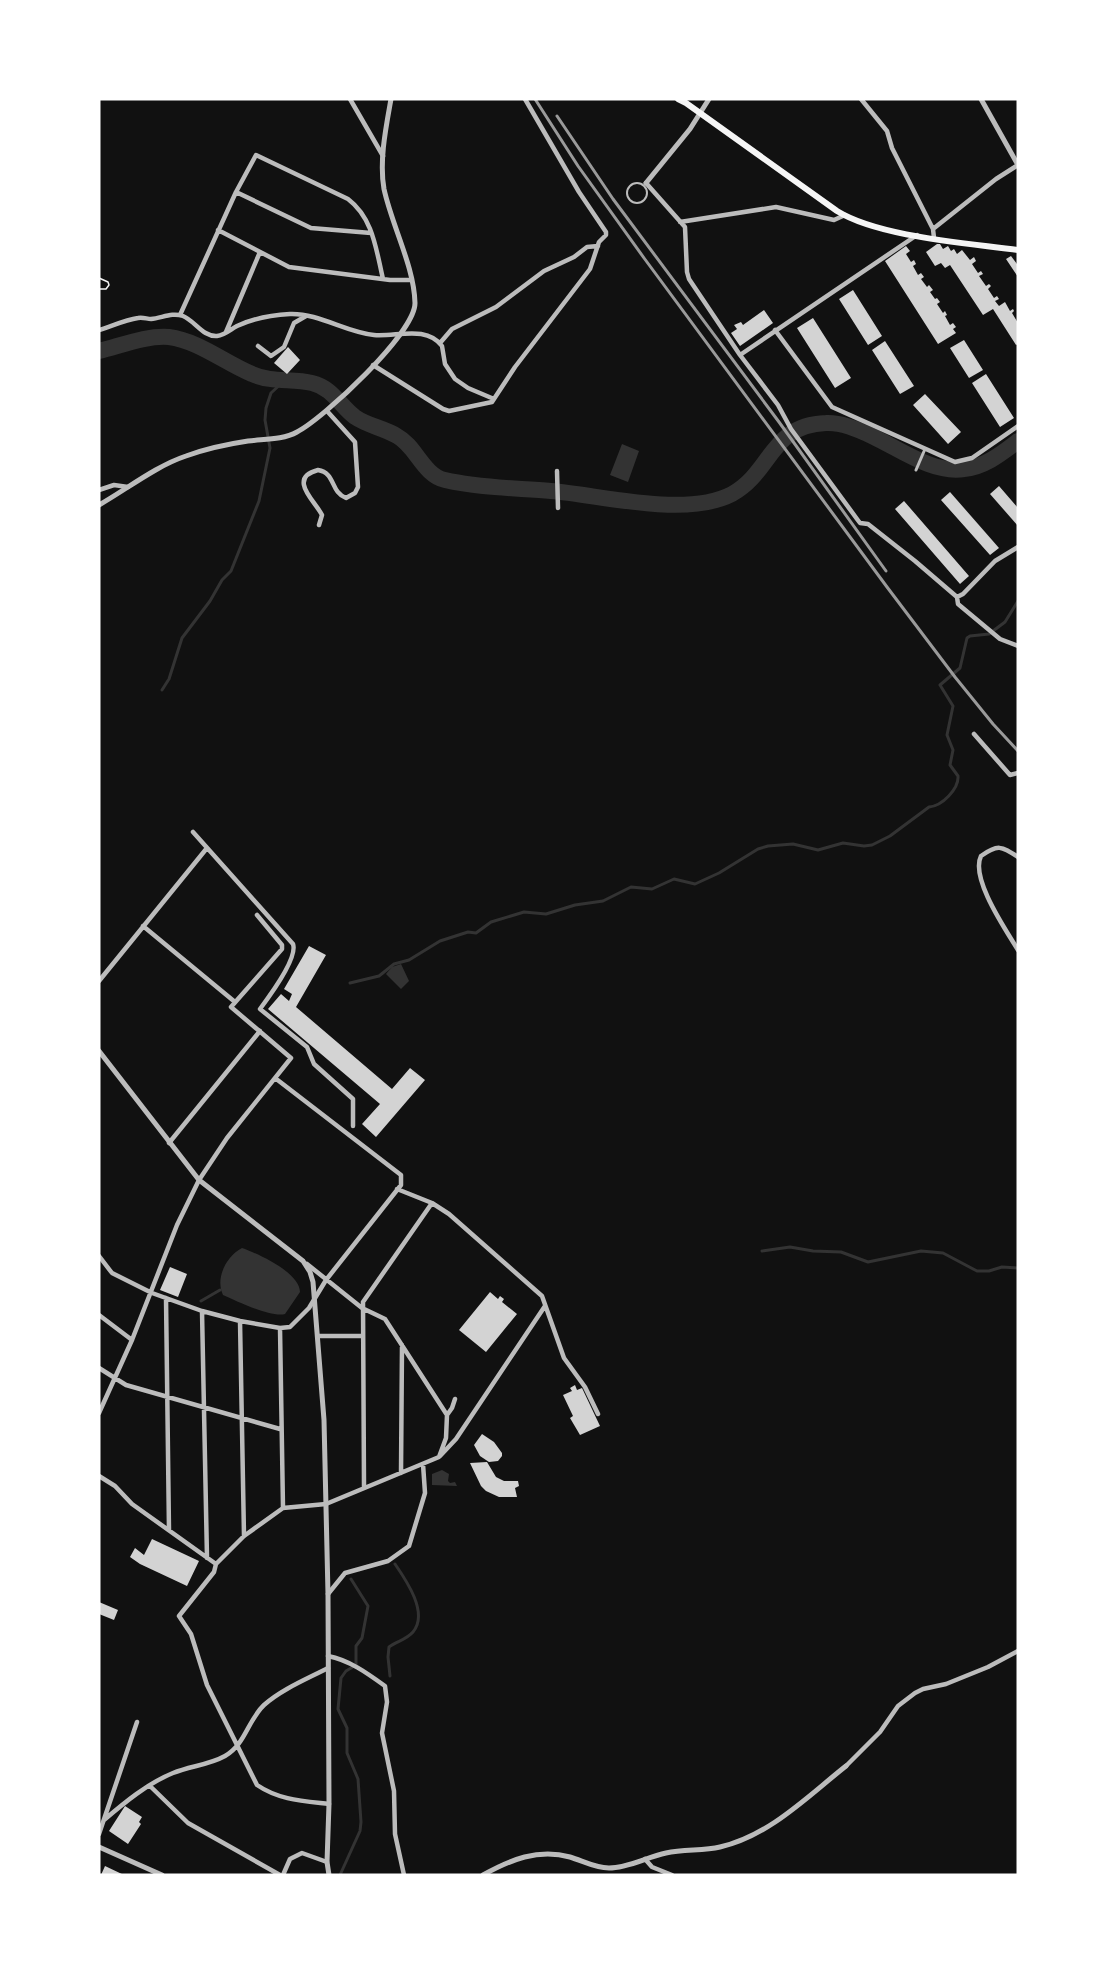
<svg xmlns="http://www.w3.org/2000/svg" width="1117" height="1974" viewBox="0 0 1117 1974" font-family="Ubuntu,sans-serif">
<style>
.water{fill:#333}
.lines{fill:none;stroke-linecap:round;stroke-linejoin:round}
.stream{stroke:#333;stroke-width:3}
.river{stroke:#333;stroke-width:16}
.building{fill:#d3d3d3}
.path{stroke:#f5f5f5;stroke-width:1.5}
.service{stroke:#bcbcbc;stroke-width:2}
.pedestrian{stroke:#bcbcbc;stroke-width:3}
.minor{stroke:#bcbcbc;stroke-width:4.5}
.tertiary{stroke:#bcbcbc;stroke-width:5}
.secondary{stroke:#f5f5f5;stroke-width:6}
.rail{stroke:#9a9a9a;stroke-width:3}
</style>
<rect width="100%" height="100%" fill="#111"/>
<path class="water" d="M622,444L639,451L628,482L610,475Z
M401,964L409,981L401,989L386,974L392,967Z
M242,1248C259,1254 300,1273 300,1292L285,1314C272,1318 236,1301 223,1295C215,1279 226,1256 242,1248Z
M442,1470L449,1474L448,1481L450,1483L455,1482L457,1486L432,1485V1474Z"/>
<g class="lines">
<path class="stream" d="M162,690L169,679L182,638L210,601L222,580L231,571L259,501L270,448L265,420L266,408L271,393L286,379
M350,983L379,976L394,964L409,960L440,941L468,932L476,933L491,922L524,912L546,914L575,905L603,901L631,887L652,889L674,879L695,884L719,873L758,849L768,846L793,844L818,850L843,843L864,846L872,845L890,836L929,807C942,806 959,789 958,776L950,765L953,750L947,735L953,706L940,685L960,668L967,638L970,636L989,634L1005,622L1018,601
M762,1251L790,1247L813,1251L841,1252L868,1262L921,1251L943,1253L977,1271H989L1002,1267L1018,1268
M201,1301L220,1290
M390,1676L388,1657L389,1647C397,1641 406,1640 413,1632C429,1613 406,1580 395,1564
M340,1875L360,1831L361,1822L358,1779L347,1753V1728L338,1709L341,1678L346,1671L356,1665V1646L362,1638L368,1606L351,1579"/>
<path class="river" d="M99,351C120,346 147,335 169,337C199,341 225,363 252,374C272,383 292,378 312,383C333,388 340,406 355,417C368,426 384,428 397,436C416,446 423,475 445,480C480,488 516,488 551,491C601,495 686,518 732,494C772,472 770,425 826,423C842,422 860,430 874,437C901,450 934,474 964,469C985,467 1002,453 1018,441"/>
</g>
<path class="building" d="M937,244H940L943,249L948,246L951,251L954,249L957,254L962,250L970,260L974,257L976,261L972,264L978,273L981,271L983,274L979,276L986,286L989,284L991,286L988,289L994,298L997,296L999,299L995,301L999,306L1005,302L1010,311L1013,309L1014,311L1012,313L1018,323V344L1016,345L993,309L983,315L950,265L945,268L941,263L935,266L926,252Z
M906,246L910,251L906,254L911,262L914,260L916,264L913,266L918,275L921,273L924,277L921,279L927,287L929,285L933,290L930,292L935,299L937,298L940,302L937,304L943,313L945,311L947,315L945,316L950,325L953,323L956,327L953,329L956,333L938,344L885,261Z
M1011,256L1017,264H1018V277L1006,259Z
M853,290L882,336L868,345L839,299Z
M764,310L773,323L740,346L731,333L737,329L734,325L741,322L743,325Z
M813,318L851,378L835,388L797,328Z
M964,340L983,370L969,378L950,348Z
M885,341L914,386L900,394L872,350Z
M288,347L300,360L287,374L274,363Z
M986,374L1014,418L1000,427L972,383Z
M925,394L961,432L948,444L913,405Z
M999,486L1018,508V526L990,494Z
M950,492L999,548L990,555L941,500Z
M904,501L969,576L960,584L895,509Z
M309,946L326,955L296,1007L392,1089L410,1068L425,1080L376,1137L362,1124L380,1104L268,1009L281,994L289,1001L292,994L284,989Z
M170,1267L187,1274L178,1297L160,1290Z
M490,1292L498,1299L500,1296L504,1299L502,1302L517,1314L486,1352L459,1330Z
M575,1385L577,1390L582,1388L600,1426L580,1435L570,1418L573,1416L563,1395L572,1391L570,1388Z
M482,1434L494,1442L502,1453V1456L498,1461L489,1462L480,1456L474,1445Z
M487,1462L496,1477L504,1481H518L519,1486L515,1488L517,1497H499L486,1491L481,1486L470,1463Z
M152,1539L199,1561L187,1586L140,1564L130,1557L135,1548L144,1555Z
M99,1602L118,1610L114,1620L99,1614Z
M125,1806L142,1817L139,1822L141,1824L128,1844L109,1831Z
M105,1866L124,1875H101Z"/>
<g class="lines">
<path class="path" d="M99,278L108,282L109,285L106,289H99"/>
<path class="service" d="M627 193a10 10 0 1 1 20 0a10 10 0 1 1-20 0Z"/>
<path class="pedestrian" d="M916,470L925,449"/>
<path class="minor" d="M350,99L383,156
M861,99L887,131L892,148L933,229
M646,183L685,227L687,272L689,279L740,355L778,405L791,429L857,519L860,523L868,524L915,561L957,597L958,604L1000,639L1018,646
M236,192L311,228L371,233
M680,222L776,207L834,220L845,215
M218,230L289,267L390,280H411
M934,238L933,229L996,179L1018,165
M180,315L236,192L256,155L348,199C373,218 376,249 383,279
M99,330C112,326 125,320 138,318C143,317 147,319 151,319C162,318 172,312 183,316C195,321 203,337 217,336C225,335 231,329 237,326C254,318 273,315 290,314C319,313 345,332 374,335C397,337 426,325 442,346L445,364L455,379L468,388L494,399
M775,330L832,407L955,462L972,458L1018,426
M226,332L260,252
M440,343L452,329L496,307L544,271L574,257L587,247L598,246
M258,346L271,356L284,347L294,323L306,316
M740,355L917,235
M373,365L443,409L449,411L492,402L515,367L590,269L599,242L606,235V232L579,192L525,99
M557,471L558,508
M99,490L114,485L128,487
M319,525L322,515C315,501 287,478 318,470C336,473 330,492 346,498L355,493L358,487L355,442L327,411
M957,597L963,594L995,561L1018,547
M974,734L1010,775L1018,773
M193,832L293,944C298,958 269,997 260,1009L307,1047L314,1064L353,1099V1126
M1018,857C1001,846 998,844 981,856C970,878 1006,930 1018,950
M143,926L235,1002
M99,981L207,848
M169,1143L260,1031
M397,1189L432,1203L449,1214L542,1296L564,1358L585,1387L598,1414
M99,1256L112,1273L152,1293L202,1311L240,1321L280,1328L290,1327L309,1308L326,1280L401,1185V1175L275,1078
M307,1264L362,1308L385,1319L447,1415L446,1438L439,1457L326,1504L283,1508L244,1536L216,1564L214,1572L179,1616L191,1634L207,1685L257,1785C279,1800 303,1801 329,1804
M166,1298L169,1530
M202,1311L207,1558
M99,1315L132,1340
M240,1321L244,1536
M280,1328L283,1508
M319,1336H362
M99,1368L126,1385L280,1429
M99,1413L132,1340L177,1225L199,1180L227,1138L291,1058L231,1007L282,949V945L257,915
M447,1415L452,1408L455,1399
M440,1456L456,1439L545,1306
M401,1473L402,1345
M99,1476L115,1486L132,1504L216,1564
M364,1487L363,1302L432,1203
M328,1594L345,1573L388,1561L409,1546L425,1493L423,1464
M328,1656C349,1660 367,1673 385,1686L387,1702L382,1733L394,1791L395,1834L404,1875
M846,1766L880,1732L898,1706L915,1693L923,1689L946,1684L988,1667L1018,1651
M150,1786L188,1823L280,1875
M104,1820C124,1803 148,1783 173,1773C190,1766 209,1765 225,1756C245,1745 248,1720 264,1705C282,1689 307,1679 328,1668
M99,1834L137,1722
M645,1859L652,1867L672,1875
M283,1875L290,1859L302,1853L327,1862"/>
<path class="tertiary" d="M981,99L1018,165
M646,183L690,129L709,99
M99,505C127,489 156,466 186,456C205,449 228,444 248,441C264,439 283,440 297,432C324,418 415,333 415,303C414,266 392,226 384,189C379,161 386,127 391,99
M99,1051L199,1180L303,1261L310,1272L313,1282L324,1420L328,1594L329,1804L327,1862L329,1875
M99,1847L162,1875
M483,1875C510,1860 538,1848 570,1857C583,1861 595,1868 609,1868C628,1868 647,1857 666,1853C684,1849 703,1851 720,1847C769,1836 808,1796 846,1766"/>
<path class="secondary" d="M678,99L686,103L837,211C879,237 968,243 1018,250"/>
<path class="rail" d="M535,99L578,166L644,258L887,587L955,677L993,724L1018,751
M557,116L613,199L779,422L886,571"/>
</g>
<rect width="1117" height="1974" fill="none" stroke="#ffffff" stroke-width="201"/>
</svg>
